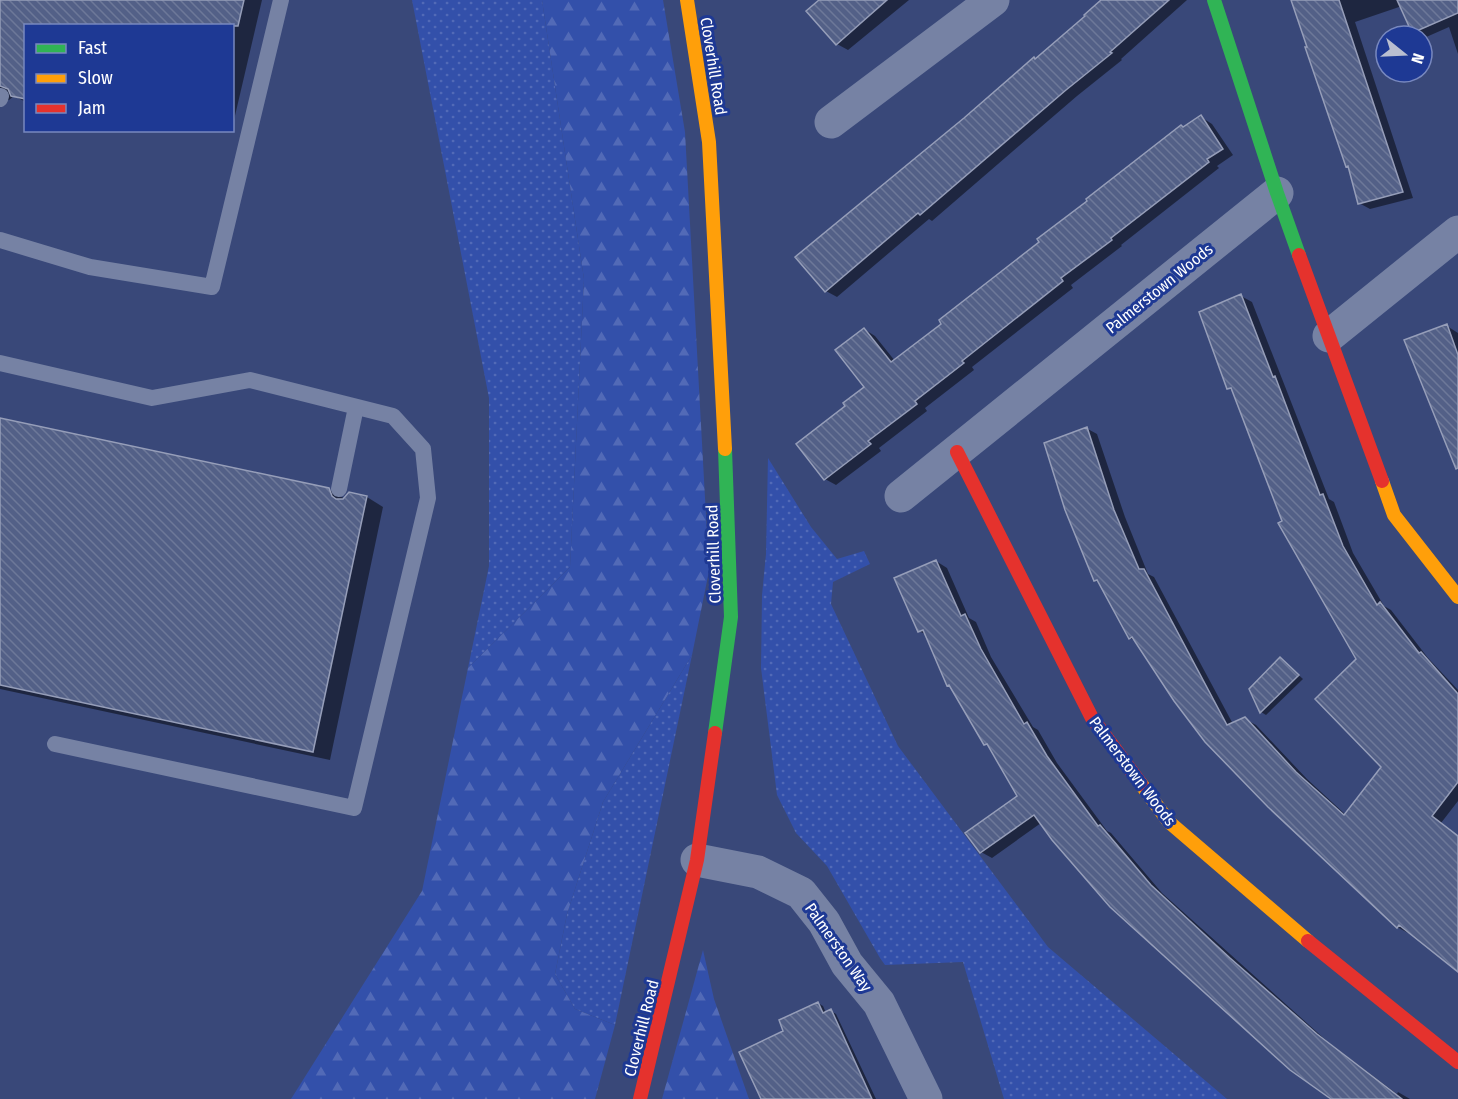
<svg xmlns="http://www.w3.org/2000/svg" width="1458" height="1099" viewBox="0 0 1458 1099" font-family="'Fira Sans Condensed',sans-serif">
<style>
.grass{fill:url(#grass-dots)}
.forest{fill:url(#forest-firs)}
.shadow{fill:#0007}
.building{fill:url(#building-back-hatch);stroke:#969eb9;stroke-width:1.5}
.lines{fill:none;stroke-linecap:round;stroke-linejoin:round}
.lane{stroke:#7682a4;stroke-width:16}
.street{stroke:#7682a4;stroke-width:33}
.fast{stroke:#30b455;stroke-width:14}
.slow{stroke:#ff9f0a;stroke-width:14}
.jam{stroke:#e5322d;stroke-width:14}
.labels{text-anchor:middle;stroke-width:6;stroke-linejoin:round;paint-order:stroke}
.street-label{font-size:16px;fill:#fff;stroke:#1e3994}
</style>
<defs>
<pattern id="grass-dots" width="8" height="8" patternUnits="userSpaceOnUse" patternTransform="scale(1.5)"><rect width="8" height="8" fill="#3350aa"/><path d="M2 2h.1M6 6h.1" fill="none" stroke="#526ab7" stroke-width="1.8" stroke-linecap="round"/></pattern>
<pattern id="forest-firs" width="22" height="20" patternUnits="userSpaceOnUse" patternTransform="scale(1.5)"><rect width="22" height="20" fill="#3350aa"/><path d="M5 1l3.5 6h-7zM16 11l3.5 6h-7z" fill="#526ab7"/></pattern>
<pattern id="building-back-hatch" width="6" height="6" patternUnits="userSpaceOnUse" patternTransform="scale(1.5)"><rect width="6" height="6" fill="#536087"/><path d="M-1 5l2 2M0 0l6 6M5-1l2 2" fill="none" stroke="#6d7899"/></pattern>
</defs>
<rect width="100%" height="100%" fill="#394879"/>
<path class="grass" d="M412,0H542L584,279L570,567L468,668L489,566V398Z
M768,458L811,527L837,559L864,551L870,564L833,582L831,604L898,746L1048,947L1227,1099H1004L963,962L885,965L880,958L827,866L796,833L777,795L761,668L762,595L766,554Z
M692,655L615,1025L575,1009L555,974L567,914L603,802Z"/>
<path class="forest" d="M542,0H663L685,132L709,571L692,655L603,802L567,914L555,974L575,1009L615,1025L595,1099H291L422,891L468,668L570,567L584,279Z
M703,950L714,999L749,1099H662Z"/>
<path class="shadow" d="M0,0H262L234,120L232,119V26H26V102L14,96L9,100L0,98Z
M821,0H909L848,50L837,44L808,11Z
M1103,0H1187L1121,59L1122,60L1077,96L932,221L929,219L837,297L826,291L965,119L1036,60Z
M1292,0H1458V54L1449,27L1424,38L1413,32L1402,6L1355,22L1413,198L1370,209L1359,203L1350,168L1348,166Z
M1201,117L1212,124L1233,155L1217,166L1219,168L1121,245L1122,246L1071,285L1073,288L972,367L974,370L925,408L927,411L879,448L881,451L836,485L825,479L847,407L866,387L864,329L875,336L895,361L943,324L1184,129Z
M1241,296L1252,302L1329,499L1334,502L1353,553L1384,606L1391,610L1428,658L1458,690V801L1441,823L1450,829L1445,836L1458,846V969L1410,931L1408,933L1397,927L1137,642L1130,638L1101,584L1095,580L1086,428L1097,434L1125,517L1148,574L1154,577L1233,724L1245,719L1256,725L1307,779L1346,815L1383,766L1358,660L1284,522L1234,391L1228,388Z
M1447,326L1458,333V461Z
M0,420L328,489L345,499L349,494L367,497L383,507L330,760L0,689Z
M936,561L947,568L969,618L976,622L991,657L1033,727L1038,730L1057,763L1107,831L1111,833L1162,893L1328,1042L1397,1094L1398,1092L1410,1099H1331L1291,1068L1111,906L1041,823L992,858L981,852L967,833L1019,796L990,746L985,744L951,687L948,685L927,635L919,631Z
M1281,659L1303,679L1266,715L1261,712L1251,689Z
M818,1003L823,1006L826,1013L831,1011L836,1014L876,1099H817L785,1031Z"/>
<path class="building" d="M0,0H244L238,26H26V99L11,96L8,89L0,86Z
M819,0H887L836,45L806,11Z
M1101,0H1169L1110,52L1112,53L1066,90L920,215L918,213L825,292L795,257L964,118L1034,57L1035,59L1085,16L1084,15Z
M1291,0H1339L1403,192L1358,204L1348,166L1346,167L1305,47H1307Z
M1397,0H1458V13L1412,33Z
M1201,115L1223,149L1207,159L1209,162L1111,238L1112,240L1061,278L1063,281L962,361L964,363L915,401L917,404L868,441L871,444L824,480L796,444L845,406L843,403L864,387L835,350L864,328L891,362L941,324L939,320L1039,242L1037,239L1087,201L1086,199L1181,125L1183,127Z
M1241,294L1273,377L1275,376L1320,495L1323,494L1343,546L1377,605L1380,602L1419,653L1421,652L1458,694V782L1432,816L1458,836V972L1399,925L1397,928L1268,807L1205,742L1174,701L1132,637L1129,639L1097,580L1094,581L1065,510L1044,443L1087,427L1114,510L1139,569H1144L1227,725L1245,717L1296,772L1344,815L1381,767L1315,699L1356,659L1278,523L1282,521L1231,388L1227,389L1199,312Z
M1447,324L1458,355V468L1456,469L1404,340Z
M0,418L329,488L332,496L336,499H343L349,492L367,496L313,752L0,685Z
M936,560L961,616L965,614L981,649L1024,724L1027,722L1047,756L1098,826L1100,825L1151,885L1230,958L1317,1034L1402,1099H1331L1290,1070L1110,907L1052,840L1034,815L980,853L965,833L1017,796L987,744L984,745L949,685L947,686L923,630L918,632L894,578Z
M1280,657L1299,675L1260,713L1249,689Z
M818,1002L823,1013L831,1009L872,1099H761L739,1052L783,1031L779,1020Z"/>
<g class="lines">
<path class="lane" d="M0,99L1,96
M0,240L90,267L212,287L281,0
M0,363L152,398L250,380L393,416L423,449L428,498L354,808L55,744
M339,489L356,407"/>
<path class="street" d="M831,122L993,0
M1329,336L1458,232
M901,496L1277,193
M697,860L758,872L801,893L824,922L847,964L879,1003L926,1099"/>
<path class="fast" d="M1214,0L1277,193L1299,255
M715,733L731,617L725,449"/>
<path class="slow" d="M687,0L709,142L725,449
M1382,481L1394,515L1458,597
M1141,784L1169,822L1308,941"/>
<path class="jam" d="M1299,255L1382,481
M957,452L1092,718L1141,784
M1308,941L1458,1062
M640,1099L697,860L715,733"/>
</g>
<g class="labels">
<g class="street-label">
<text transform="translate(714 66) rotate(81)" y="6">Cloverhill Road</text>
<text transform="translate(1159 288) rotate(-39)" y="6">Palmerstown Woods</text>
<text transform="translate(713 554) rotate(-92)" y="6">Cloverhill Road</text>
<text transform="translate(1133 771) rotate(53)" y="6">Palmerstown Woods</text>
<text transform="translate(839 947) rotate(55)" y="6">Palmerston Way</text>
<text transform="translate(641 1028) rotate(-76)" y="6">Cloverhill Road</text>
</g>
</g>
<rect x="24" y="24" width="210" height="108" fill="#1e3994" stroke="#7888bf" stroke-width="1.5"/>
<rect x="36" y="44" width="30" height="9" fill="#30b455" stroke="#7888bf" stroke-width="1.5"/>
<text x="78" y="54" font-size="18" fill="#ffffff">Fast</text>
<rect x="36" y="74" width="30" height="9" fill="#ff9f0a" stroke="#7888bf" stroke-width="1.5"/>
<text x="78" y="84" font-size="18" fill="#ffffff">Slow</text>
<rect x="36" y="104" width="30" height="9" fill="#e5322d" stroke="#7888bf" stroke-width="1.5"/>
<text x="78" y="114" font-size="18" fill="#ffffff">Jam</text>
<g transform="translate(1404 54) rotate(108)"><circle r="28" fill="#1e3994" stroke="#7888bf" stroke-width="1.5"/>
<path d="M0-4.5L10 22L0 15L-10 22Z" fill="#babfd0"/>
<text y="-9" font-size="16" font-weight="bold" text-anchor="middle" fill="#ffffff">N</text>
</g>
</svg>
